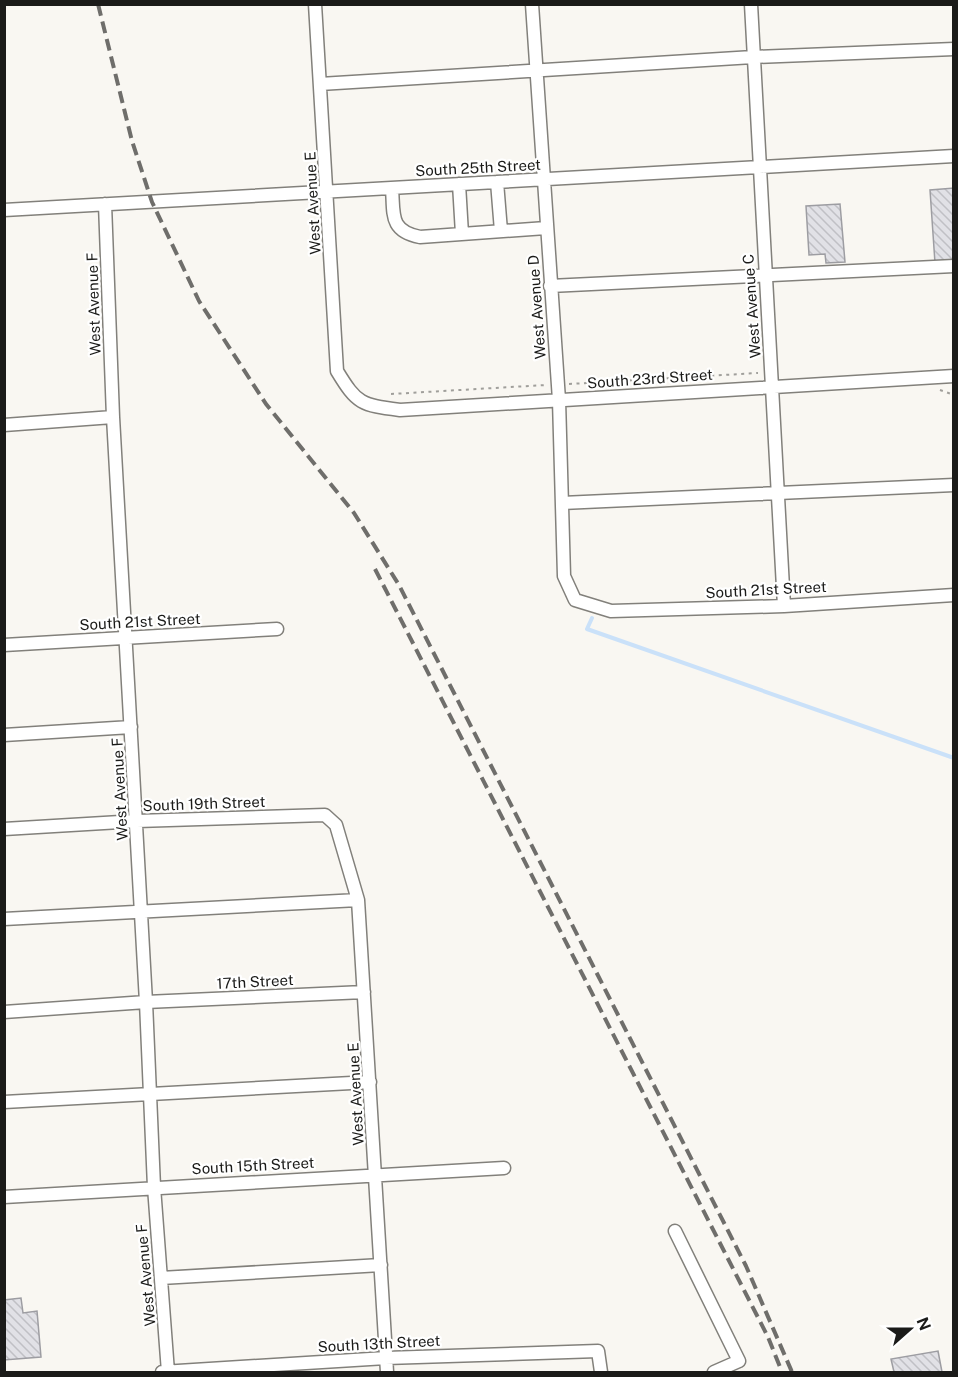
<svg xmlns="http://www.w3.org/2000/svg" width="958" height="1377" viewBox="0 0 958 1377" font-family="'Public Sans',sans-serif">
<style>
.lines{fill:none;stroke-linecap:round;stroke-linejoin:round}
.stream{stroke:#cae1f9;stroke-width:4}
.building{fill:url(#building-back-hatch);stroke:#9d9da2;stroke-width:1.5}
.minor-casing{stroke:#82807b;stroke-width:15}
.path{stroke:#a09f9b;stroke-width:2;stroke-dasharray:3 4.5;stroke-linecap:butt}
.minor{stroke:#fff;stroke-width:12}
.rail{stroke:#6f6e6b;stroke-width:4;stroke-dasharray:12 6;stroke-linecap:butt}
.labels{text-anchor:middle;stroke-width:4.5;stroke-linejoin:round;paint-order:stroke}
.street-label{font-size:15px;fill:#1b1b19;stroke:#fff}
</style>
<defs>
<pattern id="building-back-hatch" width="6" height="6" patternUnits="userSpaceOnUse" patternTransform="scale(1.5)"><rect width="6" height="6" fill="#e1e1e6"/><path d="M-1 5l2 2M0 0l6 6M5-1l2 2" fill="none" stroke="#c0c0c5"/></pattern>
</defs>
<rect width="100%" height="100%" fill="#f9f7f2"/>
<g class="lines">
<path class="stream" d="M592,618L587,629L954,758"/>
</g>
<path class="building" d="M954,188V262L935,263L930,190Z
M840,204L845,262L826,263L825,254L809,255L806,206Z
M21,1298L23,1313L37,1311L41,1357L4,1360V1300Z
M938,1351L942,1372H894L891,1359Z"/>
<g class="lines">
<defs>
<path id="minor" d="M315,4L337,371C357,404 361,405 400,410L954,376
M532,4L559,400L564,576L575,600L611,611L784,606L954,595
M751,4L784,606
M320,84L753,57L954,49
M497,182L501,231
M459,184L462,234
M392,188C394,214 389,231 420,237L546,228
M105,204L113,417L146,1002L154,1187L168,1372
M4,210L954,156
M550,286L954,266
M4,425L113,417
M562,503L954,485
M4,645L277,629
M4,735L131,727
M4,829L137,821L325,815L336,825L358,900L387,1372
M4,919L358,900
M4,1012L146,1002L364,992
M4,1102L370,1082
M4,1197L504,1168
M675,1231L739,1361L714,1372
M161,1278L381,1265
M162,1372L386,1358L598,1351L601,1372"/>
</defs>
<use href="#minor" class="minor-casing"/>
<path class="path" d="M569,384L758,373
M940,390L954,395
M391,394L546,385"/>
<use href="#minor" class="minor"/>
<path class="rail" d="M98,4L132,141L152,202L199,301L266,404L354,513L399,585L746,1266L792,1372
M375,569L768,1337L782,1372"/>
</g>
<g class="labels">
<g class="street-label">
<text transform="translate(478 168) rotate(-3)" y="5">South 25th Street</text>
<text transform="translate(313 203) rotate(-93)" y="5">West Avenue E</text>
<text transform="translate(94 304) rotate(-92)" y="5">West Avenue F</text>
<text transform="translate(752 306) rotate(-94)" y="5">West Avenue C</text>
<text transform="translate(537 307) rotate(-94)" y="5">West Avenue D</text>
<text transform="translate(650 379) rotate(-4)" y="5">South 23rd Street</text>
<text transform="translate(766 590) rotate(-3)" y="5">South 21st Street</text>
<text transform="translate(140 622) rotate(-3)" y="5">South 21st Street</text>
<text transform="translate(120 789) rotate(-93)" y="5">West Avenue F</text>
<text transform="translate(204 804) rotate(-2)" y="5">South 19th Street</text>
<text transform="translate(255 982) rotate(-3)" y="5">17th Street</text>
<text transform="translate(356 1094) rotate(-93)" y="5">West Avenue E</text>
<text transform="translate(253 1166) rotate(-3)" y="5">South 15th Street</text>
<text transform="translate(146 1275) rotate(-95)" y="5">West Avenue F</text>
<text transform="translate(379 1344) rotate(-3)" y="5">South 13th Street</text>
</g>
</g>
<rect width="958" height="1377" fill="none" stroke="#1b1b19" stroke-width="12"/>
<g transform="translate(910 1329) rotate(69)" stroke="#ffffff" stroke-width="4.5" paint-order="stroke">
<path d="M0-4.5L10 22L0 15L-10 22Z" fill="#1b1b19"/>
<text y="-9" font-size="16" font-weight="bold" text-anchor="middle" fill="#1b1b19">N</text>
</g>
</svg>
